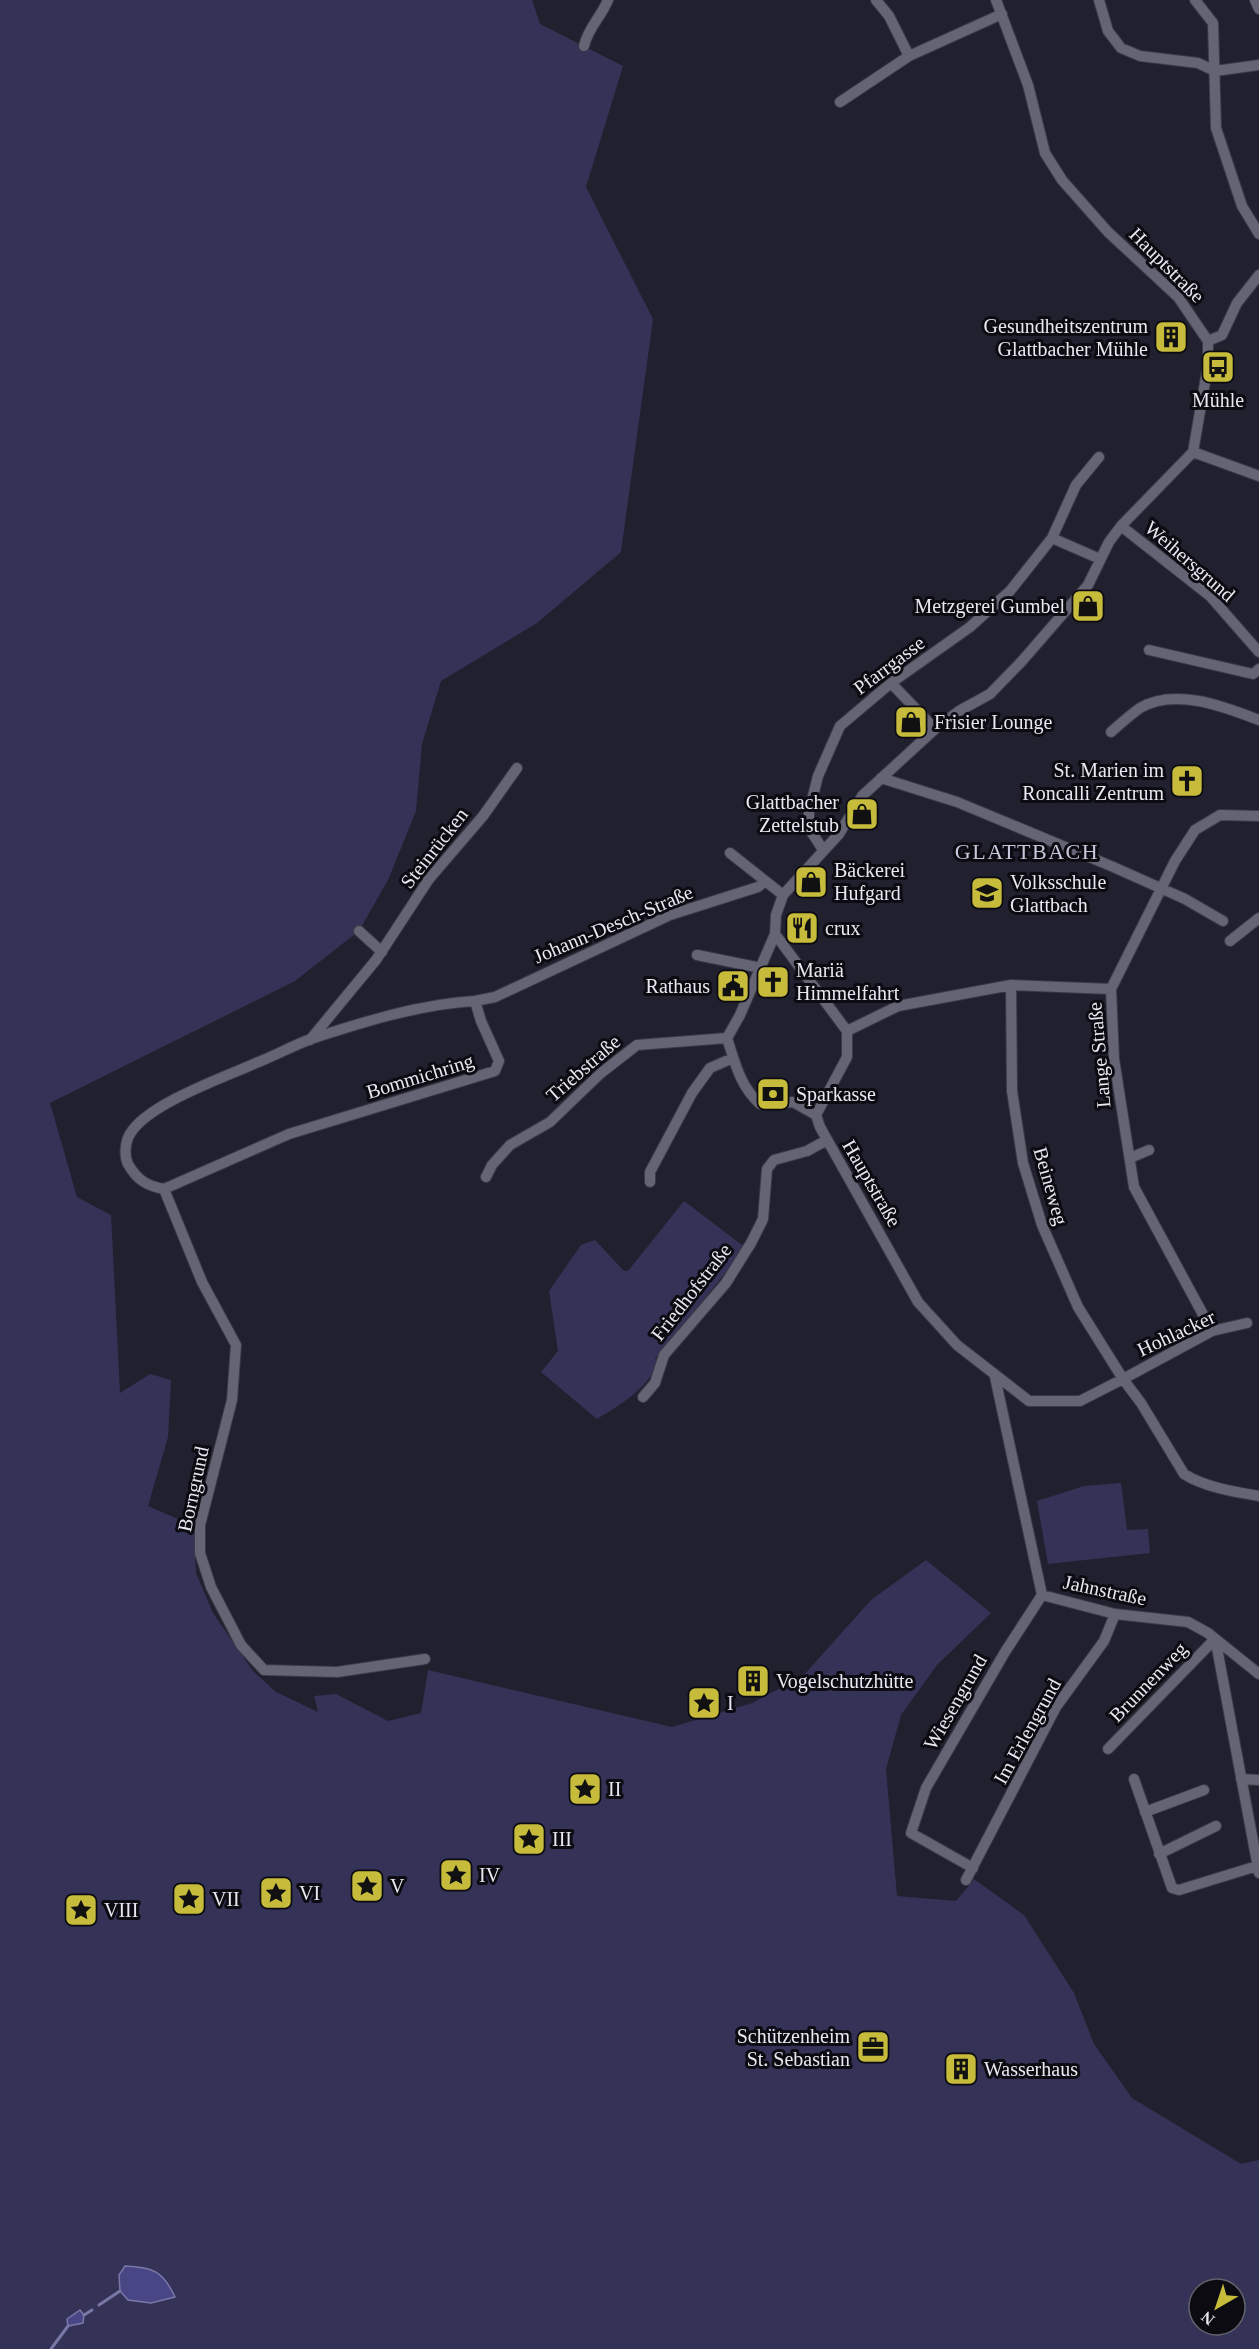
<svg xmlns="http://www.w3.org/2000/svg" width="1259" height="2349" viewBox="0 0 1259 2349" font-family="'Times New Roman',serif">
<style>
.green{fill:#343357;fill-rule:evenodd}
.water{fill:#494685;stroke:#7977a6;stroke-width:1.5}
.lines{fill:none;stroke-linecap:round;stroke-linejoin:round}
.stream{stroke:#7977a6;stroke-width:3}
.minor-casing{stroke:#3b3b46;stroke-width:12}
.minor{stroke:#646475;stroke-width:10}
.labels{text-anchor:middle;stroke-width:6;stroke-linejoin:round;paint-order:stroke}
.street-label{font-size:20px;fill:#e8e8f2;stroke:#0b0b11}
.poi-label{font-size:20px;fill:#e8e8f2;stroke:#0b0b11;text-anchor:start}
.quarter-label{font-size:22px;letter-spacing:1.5px;fill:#c6c7da;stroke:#0b0b11}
</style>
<rect width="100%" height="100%" fill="#20202f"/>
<path class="green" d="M0,0H532L540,24L623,66L586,187L653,319L621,552L537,623L441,681L422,744L416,811L388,880L359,931L295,981L50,1103L77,1197L111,1215L120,1393L150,1374L171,1380L168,1437L148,1506L194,1526L196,1573L213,1613L253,1671L276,1692L318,1712L314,1696L336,1694L388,1721L421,1713L428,1670L672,1727L752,1703L803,1676L871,1600L926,1560L991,1613L937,1665L901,1715L886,1769L897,1896L956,1901L974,1879L1024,1915L1074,1993L1094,2044L1132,2098L1241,2164L1259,2160V2349H0ZM1199,2289H1235V2325H1199Z
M684,1201L746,1248L655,1359L659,1363C647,1388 621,1405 597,1419L541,1372L558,1351L549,1291L581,1245L595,1240L624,1271H628Z
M1121,1483L1127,1530L1148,1529L1150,1553L1048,1564L1037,1501L1084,1486Z"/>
<path class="water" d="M125,2266C153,2267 163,2271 175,2297L151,2303L128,2300L120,2291L119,2275Z
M80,2310L84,2315L83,2323L68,2326L67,2319Z"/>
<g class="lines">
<path class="stream" d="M99,2305L120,2291
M84,2315L92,2310
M51,2349L68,2326"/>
<defs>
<path id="minor" d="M876,0L889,16L909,56
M1099,0L1108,31L1121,48L1140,56L1198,63L1215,71
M1195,0L1213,23L1216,128L1242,206L1259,234
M1255,0L1259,9
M584,46C588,28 601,17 608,0
M1215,71L1259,65
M840,102L909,56L1002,14
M1208,341L1222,335L1237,303L1259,275
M1193,452L1259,476
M1121,526L1210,596L1259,652
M1052,538L1076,485L1099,457
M1149,650L1253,674L1259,669
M891,683L935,729
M1111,732C1120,724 1130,715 1140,708C1175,687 1225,707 1259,720
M881,778L957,802L1111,866L1185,899L1223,921
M823,850L809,828V812L818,776L840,726L891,683L970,627L1010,591L1052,538L1100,559
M730,853L783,895
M359,931L382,952
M775,934L847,1031V1057L816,1115L820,1127L918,1302L957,1345L1029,1401H1080L1123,1379L1141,1403L1184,1474C1204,1487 1235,1492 1259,1496
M1230,941L1259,918
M697,955L761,968
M1011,985L1012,1091L1023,1163L1042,1225L1078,1307L1123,1379L1212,1331L1247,1323
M475,1001L481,1021L499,1061L495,1071L289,1134L164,1189C147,1186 137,1180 128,1164C124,1156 125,1142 130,1134C147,1104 225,1077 256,1063C274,1056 292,1046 311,1039C363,1022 420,1004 475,1001Z
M475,1001L495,997L670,915L758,887L765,881
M847,1031L898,1006L1011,985L1111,989
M310,1040L376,960L429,879L483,816L517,768
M816,1115L793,1102L760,1104C740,1086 735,1063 727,1038L740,1015L775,934L776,915L783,895L839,834L862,796L935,729L959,711L990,694L1022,661L1088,585L1109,542L1121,526L1193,452L1208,365V341L1178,297L1108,232L1062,180L1045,153L1028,85L996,0
M1130,1158L1149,1150
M486,1177L492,1165L510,1145L550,1122L601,1073L637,1045L727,1038
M650,1182V1172L692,1093L710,1068L733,1058
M164,1189L202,1282L236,1345L232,1400L200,1525V1553L211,1587L241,1645L264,1670L337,1672L425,1659
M1212,1331L1134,1187L1114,1059L1111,989L1175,861L1195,830L1220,815L1259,816
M995,1377L1042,1595L1115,1614L1188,1622L1208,1633L1259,1674
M643,1397L655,1383L664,1355L726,1283L751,1243L763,1219L767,1169L774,1160L807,1151L827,1140
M1212,1638L1217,1648L1259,1873
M1108,1749L1214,1640
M1134,1779L1172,1888L1179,1890L1257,1866
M1241,1779L1259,1780
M1145,1812L1204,1790
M1159,1854L1216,1826
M973,1868L911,1833L926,1788L1005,1652L1042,1595
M966,1880L1056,1707L1104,1641L1115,1614"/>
</defs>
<use href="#minor" class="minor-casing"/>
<use href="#minor" class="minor"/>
</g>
<defs>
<symbol id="building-square" viewBox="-11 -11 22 22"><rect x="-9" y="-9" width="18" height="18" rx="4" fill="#c7bb3b" stroke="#0b0b11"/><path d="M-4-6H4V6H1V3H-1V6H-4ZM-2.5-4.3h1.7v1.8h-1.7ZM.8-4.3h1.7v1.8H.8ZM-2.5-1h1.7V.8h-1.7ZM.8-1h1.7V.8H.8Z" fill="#111"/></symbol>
<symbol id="bus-square" viewBox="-11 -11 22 22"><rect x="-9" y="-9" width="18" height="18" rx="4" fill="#c7bb3b" stroke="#0b0b11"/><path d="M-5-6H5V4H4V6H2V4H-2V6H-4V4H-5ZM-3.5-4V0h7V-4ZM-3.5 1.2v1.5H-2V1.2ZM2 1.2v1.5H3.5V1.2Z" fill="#111"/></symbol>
<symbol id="shop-square" viewBox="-11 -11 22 22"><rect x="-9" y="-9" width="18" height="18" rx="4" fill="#c7bb3b" stroke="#0b0b11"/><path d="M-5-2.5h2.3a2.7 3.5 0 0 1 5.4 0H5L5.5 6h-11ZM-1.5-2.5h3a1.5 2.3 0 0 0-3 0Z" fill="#111"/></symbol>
<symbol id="church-square" viewBox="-11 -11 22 22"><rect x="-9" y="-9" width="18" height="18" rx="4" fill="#c7bb3b" stroke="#0b0b11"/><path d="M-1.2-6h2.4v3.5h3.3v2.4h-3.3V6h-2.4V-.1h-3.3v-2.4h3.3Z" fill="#111"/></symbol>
<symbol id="school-square" viewBox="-11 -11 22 22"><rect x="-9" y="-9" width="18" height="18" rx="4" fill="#c7bb3b" stroke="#0b0b11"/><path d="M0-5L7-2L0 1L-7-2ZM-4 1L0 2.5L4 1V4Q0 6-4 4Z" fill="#111"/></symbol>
<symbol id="restaurant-square" viewBox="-11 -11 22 22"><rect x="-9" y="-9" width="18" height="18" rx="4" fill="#c7bb3b" stroke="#0b0b11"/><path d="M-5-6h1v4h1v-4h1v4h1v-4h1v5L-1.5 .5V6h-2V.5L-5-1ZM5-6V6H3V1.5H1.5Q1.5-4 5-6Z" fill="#111"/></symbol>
<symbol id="civic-square" viewBox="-11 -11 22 22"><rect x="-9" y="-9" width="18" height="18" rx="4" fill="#c7bb3b" stroke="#0b0b11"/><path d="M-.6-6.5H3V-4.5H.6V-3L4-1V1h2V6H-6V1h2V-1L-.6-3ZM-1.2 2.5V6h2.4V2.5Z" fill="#111"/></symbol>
<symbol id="bank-square" viewBox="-11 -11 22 22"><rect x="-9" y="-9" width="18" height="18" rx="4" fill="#c7bb3b" stroke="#0b0b11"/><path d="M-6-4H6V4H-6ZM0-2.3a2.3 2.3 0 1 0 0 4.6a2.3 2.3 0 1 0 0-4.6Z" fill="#111"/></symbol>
<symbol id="sight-square" viewBox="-11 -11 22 22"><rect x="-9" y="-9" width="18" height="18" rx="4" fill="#c7bb3b" stroke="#0b0b11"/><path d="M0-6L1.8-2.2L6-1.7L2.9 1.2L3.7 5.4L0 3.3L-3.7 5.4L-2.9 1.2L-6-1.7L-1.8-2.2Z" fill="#111"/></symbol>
<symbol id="office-square" viewBox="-11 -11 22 22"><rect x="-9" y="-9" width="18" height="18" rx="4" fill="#c7bb3b" stroke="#0b0b11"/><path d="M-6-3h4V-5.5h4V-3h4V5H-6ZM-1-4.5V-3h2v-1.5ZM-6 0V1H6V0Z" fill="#111"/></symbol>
</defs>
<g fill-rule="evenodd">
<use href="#building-square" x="1152" y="318" width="38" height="38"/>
<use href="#bus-square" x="1199" y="348" width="38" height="38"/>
<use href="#shop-square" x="1069" y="587" width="38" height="38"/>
<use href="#shop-square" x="892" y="703" width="38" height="38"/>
<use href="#church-square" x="1168" y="762" width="38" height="38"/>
<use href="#shop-square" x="843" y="795" width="38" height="38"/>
<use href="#shop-square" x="792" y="863" width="38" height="38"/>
<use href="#school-square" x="968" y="874" width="38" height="38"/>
<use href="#restaurant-square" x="783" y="909" width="38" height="38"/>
<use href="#church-square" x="754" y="963" width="38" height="38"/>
<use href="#civic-square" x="714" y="967" width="38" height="38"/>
<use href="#bank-square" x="754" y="1075" width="38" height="38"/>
<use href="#building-square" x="734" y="1662" width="38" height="38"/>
<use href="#sight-square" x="685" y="1684" width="38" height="38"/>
<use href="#sight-square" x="566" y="1770" width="38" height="38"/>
<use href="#sight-square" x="510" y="1820" width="38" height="38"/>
<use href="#sight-square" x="437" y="1856" width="38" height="38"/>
<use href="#sight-square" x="348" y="1867" width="38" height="38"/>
<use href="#sight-square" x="257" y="1874" width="38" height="38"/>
<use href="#sight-square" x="170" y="1880" width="38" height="38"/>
<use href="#sight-square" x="62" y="1891" width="38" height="38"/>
<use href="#office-square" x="854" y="2028" width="38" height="38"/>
<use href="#building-square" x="942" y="2050" width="38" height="38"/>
</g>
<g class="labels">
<g class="street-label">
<text transform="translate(1167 265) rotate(45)" y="7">Hauptstraße</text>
<text transform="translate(1190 561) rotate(41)" y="7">Weihersgrund</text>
<text transform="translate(889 665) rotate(-37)" y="7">Pfarrgasse</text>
<text transform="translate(434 848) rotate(-52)" y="7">Steinrücken</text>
<text transform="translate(613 924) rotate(-23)" y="7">Johann-Desch-Straße</text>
<text transform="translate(1099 1055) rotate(-95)" y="7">Lange Straße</text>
<text transform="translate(583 1068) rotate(-41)" y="7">Triebstraße</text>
<text transform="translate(420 1076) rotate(-17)" y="7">Bommichring</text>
<text transform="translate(872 1183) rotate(60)" y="7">Hauptstraße</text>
<text transform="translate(1051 1186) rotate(74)" y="7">Beineweg</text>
<text transform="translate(691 1292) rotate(-52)" y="7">Friedhofstraße</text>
<text transform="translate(1176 1333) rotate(-25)" y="7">Hohlacker</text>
<text transform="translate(193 1489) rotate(-78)" y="7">Borngrund</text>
<text transform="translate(1105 1590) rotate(12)" y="7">Jahnstraße</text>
<text transform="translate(1148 1682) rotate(-46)" y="7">Brunnenweg</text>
<text transform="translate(955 1702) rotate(-60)" y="7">Wiesengrund</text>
<text transform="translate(1027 1731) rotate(-61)" y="7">Im Erlengrund</text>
</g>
<g class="poi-label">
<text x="1148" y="333" text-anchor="end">Gesundheitszentrum<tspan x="1148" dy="23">Glattbacher Mühle</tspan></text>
<text x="1218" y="407" text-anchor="middle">Mühle</text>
<text x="1065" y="613" text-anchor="end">Metzgerei Gumbel</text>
<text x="934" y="729">Frisier Lounge</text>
<text x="1164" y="777" text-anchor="end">St. Marien im<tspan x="1164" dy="23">Roncalli Zentrum</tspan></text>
<text x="839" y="809" text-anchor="end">Glattbacher<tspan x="839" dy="23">Zettelstub</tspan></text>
<text x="834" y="877">Bäckerei<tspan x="834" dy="23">Hufgard</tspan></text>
<text x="1010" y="889">Volksschule<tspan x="1010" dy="23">Glattbach</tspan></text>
<text x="825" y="935">crux</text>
<text x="796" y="977">Mariä<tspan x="796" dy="23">Himmelfahrt</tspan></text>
<text x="710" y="993" text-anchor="end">Rathaus</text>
<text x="796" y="1101">Sparkasse</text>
<text x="776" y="1688">Vogelschutzhütte</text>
<text x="727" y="1710">I</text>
<text x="608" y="1796">II</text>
<text x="552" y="1846">III</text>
<text x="479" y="1882">IV</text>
<text x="390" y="1893">V</text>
<text x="299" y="1900">VI</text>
<text x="212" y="1906">VII</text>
<text x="104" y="1917">VIII</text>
<text x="850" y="2043" text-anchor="end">Schützenheim<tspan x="850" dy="23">St. Sebastian</tspan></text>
<text x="984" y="2076">Wasserhaus</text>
</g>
<g class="quarter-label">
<text x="1027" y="859">GLATTBACH</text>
</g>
</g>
<g transform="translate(1217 2307) rotate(219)"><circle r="28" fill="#0b0b11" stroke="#63636b" stroke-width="1.5"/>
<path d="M0-4.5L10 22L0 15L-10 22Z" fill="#c7bb3b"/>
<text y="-9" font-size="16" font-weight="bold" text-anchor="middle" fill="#e8e8f2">N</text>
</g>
</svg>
